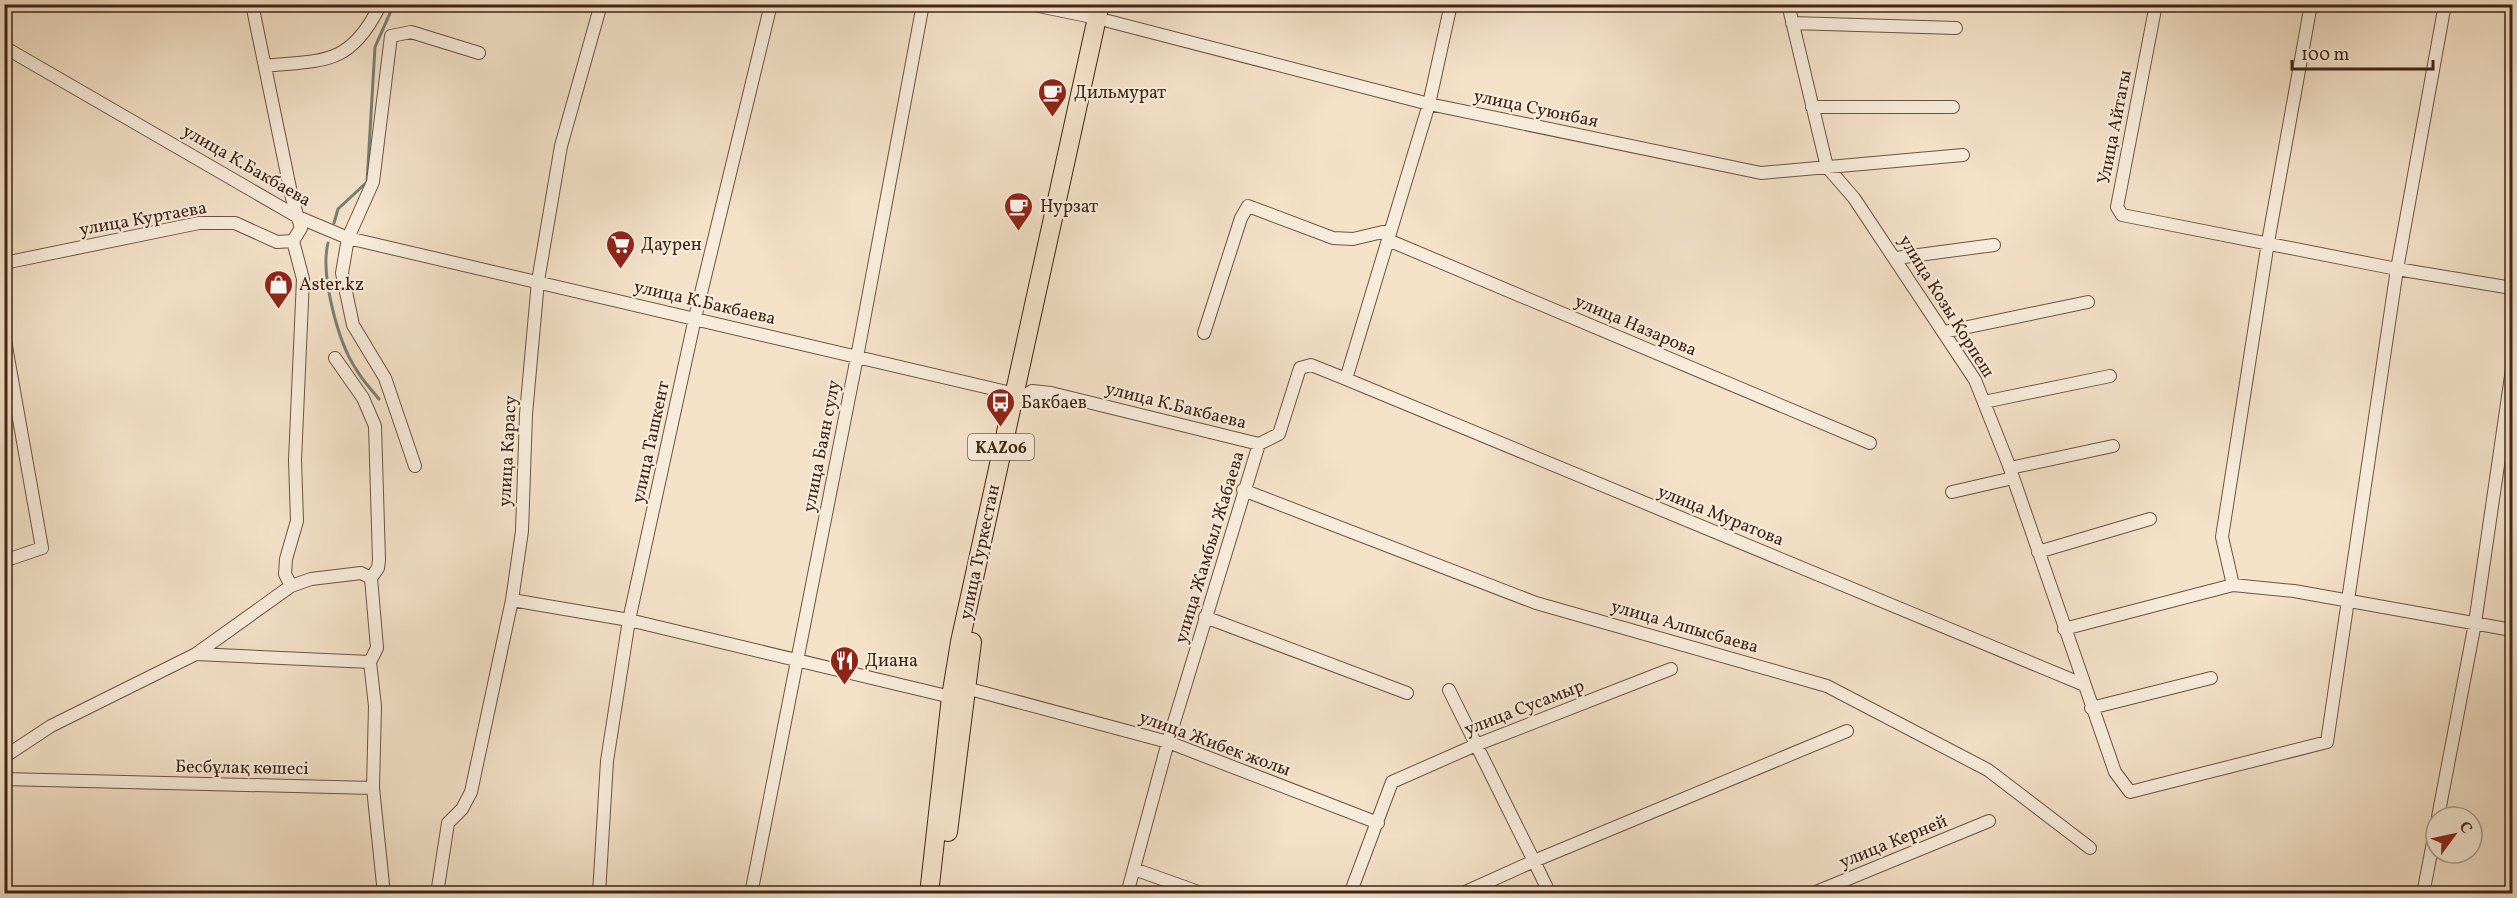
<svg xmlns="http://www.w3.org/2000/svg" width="2517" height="898" viewBox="0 0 2517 898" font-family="Vollkorn,serif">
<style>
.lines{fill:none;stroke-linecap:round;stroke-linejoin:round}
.stream{stroke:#778075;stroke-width:3}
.minor-casing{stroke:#6d5342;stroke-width:14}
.highway-casing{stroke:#402416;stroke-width:20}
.minor{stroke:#f7ecdb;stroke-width:12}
.highway{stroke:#f3e1c8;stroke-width:18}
.labels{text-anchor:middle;stroke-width:4.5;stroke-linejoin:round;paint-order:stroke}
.shield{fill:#f7ecdb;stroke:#776051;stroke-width:1.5}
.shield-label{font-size:16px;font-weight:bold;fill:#402416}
.poi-label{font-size:18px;fill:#402416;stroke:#f7ecdb;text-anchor:start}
.street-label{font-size:18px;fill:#402416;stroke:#f7ecdb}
</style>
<rect width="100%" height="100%" fill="#f3e1c8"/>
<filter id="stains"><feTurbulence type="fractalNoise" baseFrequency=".00333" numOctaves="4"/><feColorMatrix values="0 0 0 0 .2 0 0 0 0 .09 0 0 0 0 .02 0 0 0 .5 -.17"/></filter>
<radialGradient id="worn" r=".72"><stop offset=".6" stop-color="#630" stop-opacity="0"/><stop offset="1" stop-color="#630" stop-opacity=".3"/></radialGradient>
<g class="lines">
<path class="stream" d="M334,223L338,209L367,182L375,47L394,4
M328,243C320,275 338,342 356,369C362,380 371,389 379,399"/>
<defs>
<path id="minor" d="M1029,4L1097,18
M1788,4L1827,167L1854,198L1975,380L2008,463L2115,772L2130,792L2327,742L2397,269L2445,4
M2156,4L2117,207L2122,215L2397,269L2512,288
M1108,21L1429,104L1761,173L1963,155
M1792,23L1956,28
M4,47L298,217L348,238L1024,396L1032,391L1051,393L1259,444
M265,66C322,60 349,66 378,9
M1812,107H1953
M1388,240L1870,443
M1896,258L1994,245
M4,263L199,223H235L277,242L293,241L301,228L292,198L252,4
M1944,332L2088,302
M1204,333L1241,218L1248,206L1333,238L1353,239L1391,230
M4,335L42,548L4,561
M335,358L363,398L375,426L379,560L378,568L371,578
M1346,379L2082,684
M1984,402L2110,376
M415,466L385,378L353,325L342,273L348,238L373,182L391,36L411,32L479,53
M2010,468L2113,446
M1243,490L1536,603L1827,686L1988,770L2090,848
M1952,492L2013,478
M2038,552L2150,519
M2233,585L2222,537L2268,242L2311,4
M291,586L285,574L286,559L297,521L295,460L303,279L293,241
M512,600L629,620L951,697
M1205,617L1407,693
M2064,629L2233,585L2294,591L2512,630
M196,654L370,662L375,706L373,788
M966,688L1168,742L1378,823
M1449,690L1534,861L1461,894
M2091,708L2211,678
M4,757L51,726L196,654L291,586L311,579L361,573L371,578L377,648L370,662
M4,779L373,788L384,894
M2438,817L2475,623L2512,369
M1134,869L1204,894
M437,894L448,823L462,809L471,792L512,600L522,531L526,414L538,281L561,146L601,4
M599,894L607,761L629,620L695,318L771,4
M751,894L857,357L923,4
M1127,894L1168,742L1259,444L1279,434L1300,368L1311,365L1346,379L1429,104L1451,4
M1350,894L1392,782L1476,745L1671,669
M1550,894L1534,861L1847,731
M1811,894L1989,821
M2423,894L2436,827"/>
<path id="highway" d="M948,832L972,642
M929,894L951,697L960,642L1100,4"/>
</defs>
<use href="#minor" class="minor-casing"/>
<use href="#highway" class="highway-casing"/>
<use href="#minor" class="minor"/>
<use href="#highway" class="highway"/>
</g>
<defs>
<symbol id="cafe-pin" viewBox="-11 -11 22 30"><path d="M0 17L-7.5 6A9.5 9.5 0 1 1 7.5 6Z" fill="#8f2418" stroke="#f7ecdb"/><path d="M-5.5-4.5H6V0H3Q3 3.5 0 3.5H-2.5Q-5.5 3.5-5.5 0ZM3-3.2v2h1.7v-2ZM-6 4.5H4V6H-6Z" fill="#fff"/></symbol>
<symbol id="supermarket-pin" viewBox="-11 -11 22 30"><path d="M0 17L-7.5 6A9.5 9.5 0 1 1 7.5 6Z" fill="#8f2418" stroke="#f7ecdb"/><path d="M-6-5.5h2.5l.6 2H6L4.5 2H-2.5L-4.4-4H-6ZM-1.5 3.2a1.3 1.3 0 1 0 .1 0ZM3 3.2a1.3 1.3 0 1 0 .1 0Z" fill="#fff"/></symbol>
<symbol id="shop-pin" viewBox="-11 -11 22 30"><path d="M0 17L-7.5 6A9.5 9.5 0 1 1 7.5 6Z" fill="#8f2418" stroke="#f7ecdb"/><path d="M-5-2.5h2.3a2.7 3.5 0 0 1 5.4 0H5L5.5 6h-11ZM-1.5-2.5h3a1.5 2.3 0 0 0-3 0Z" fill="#fff"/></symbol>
<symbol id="bus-pin" viewBox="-11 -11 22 30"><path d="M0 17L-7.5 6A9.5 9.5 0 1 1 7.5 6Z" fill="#8f2418" stroke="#f7ecdb"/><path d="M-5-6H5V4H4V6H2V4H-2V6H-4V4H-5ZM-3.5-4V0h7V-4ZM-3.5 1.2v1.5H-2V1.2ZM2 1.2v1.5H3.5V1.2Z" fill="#fff"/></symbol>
<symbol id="restaurant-pin" viewBox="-11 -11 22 30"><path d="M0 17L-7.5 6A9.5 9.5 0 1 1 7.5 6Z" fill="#8f2418" stroke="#f7ecdb"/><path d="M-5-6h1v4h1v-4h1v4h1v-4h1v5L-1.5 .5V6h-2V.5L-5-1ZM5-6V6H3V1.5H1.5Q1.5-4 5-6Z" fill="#fff"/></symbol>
</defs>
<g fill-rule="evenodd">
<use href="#cafe-pin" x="1036" y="76" width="33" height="45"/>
<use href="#cafe-pin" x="1002" y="190" width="33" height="45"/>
<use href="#supermarket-pin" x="604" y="228" width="33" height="45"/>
<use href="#shop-pin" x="262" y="268" width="33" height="45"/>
<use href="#bus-pin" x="984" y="386" width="33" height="45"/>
<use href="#restaurant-pin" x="828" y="644" width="33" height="45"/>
</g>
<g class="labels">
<rect class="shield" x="968" y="434" width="66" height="26" rx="4.5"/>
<g class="shield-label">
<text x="1001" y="453">KАZ06</text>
</g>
<g class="poi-label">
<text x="1074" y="98">Дильмурат</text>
<text x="1040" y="212">Нурзат</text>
<text x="641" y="250">Даурен</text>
<text x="299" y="290">Aster.kz</text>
<text x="1021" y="408">Бакбаев</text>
<text x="865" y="666">Диана</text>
</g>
<g class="street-label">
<text transform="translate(1536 108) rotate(12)" y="6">улица Суюнбая</text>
<text transform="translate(2114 127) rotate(-79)" y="6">Улица Айтагы</text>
<text transform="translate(247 165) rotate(30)" y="6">улица К.Бакбаева</text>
<text transform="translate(143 218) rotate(-10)" y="6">улица Куртаева</text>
<text transform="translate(705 302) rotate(13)" y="6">улица К.Бакбаева</text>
<text transform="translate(1947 306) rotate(58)" y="6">улица Козы Корпеш</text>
<text transform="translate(1636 325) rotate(23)" y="6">улица Назарова</text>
<text transform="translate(1176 405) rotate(14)" y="6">улица К.Бакбаева</text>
<text transform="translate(650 442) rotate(-78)" y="6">улица Ташкент</text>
<text transform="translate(821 446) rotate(-79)" y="6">улица Баян сулу</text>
<text transform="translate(507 451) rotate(-87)" y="6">улица Карасу</text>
<text transform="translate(1721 515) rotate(22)" y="6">улица Муратова</text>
<text transform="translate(1209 547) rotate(-73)" y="6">улица Жамбыл Жабаева</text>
<text transform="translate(979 552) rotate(-78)" y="6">улица Туркестан</text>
<text transform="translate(1685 626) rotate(16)" y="6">улица Алпысбаева</text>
<text transform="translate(1524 707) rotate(-21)" y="6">улица Сусамыр</text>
<text transform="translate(1215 743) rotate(20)" y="6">улица Жибек жолы</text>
<text transform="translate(242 767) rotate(1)" y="6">Бесбұлақ көшесі</text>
<text transform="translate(1893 841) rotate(-22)" y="6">улица Керней</text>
</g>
</g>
<rect width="2517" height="898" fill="none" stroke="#f3e1c8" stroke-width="24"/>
<rect x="6" y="6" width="2505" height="886" fill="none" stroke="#402416" stroke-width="3"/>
<rect x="12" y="12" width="2493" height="874" fill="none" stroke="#402416" stroke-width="1.5"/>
<g transform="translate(2454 835) rotate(57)"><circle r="28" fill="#f7ecdb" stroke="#ae9c8c" stroke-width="1.5"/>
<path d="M0-4.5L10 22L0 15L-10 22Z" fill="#8f2418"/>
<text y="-9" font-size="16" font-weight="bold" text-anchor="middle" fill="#402416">С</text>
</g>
<path d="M2292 60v9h141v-9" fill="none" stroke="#402416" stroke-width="3"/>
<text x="2301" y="60" font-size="18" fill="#402416" stroke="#f7ecdb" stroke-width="4.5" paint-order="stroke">100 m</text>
<rect width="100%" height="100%" filter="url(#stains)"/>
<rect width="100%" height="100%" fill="url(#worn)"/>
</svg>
